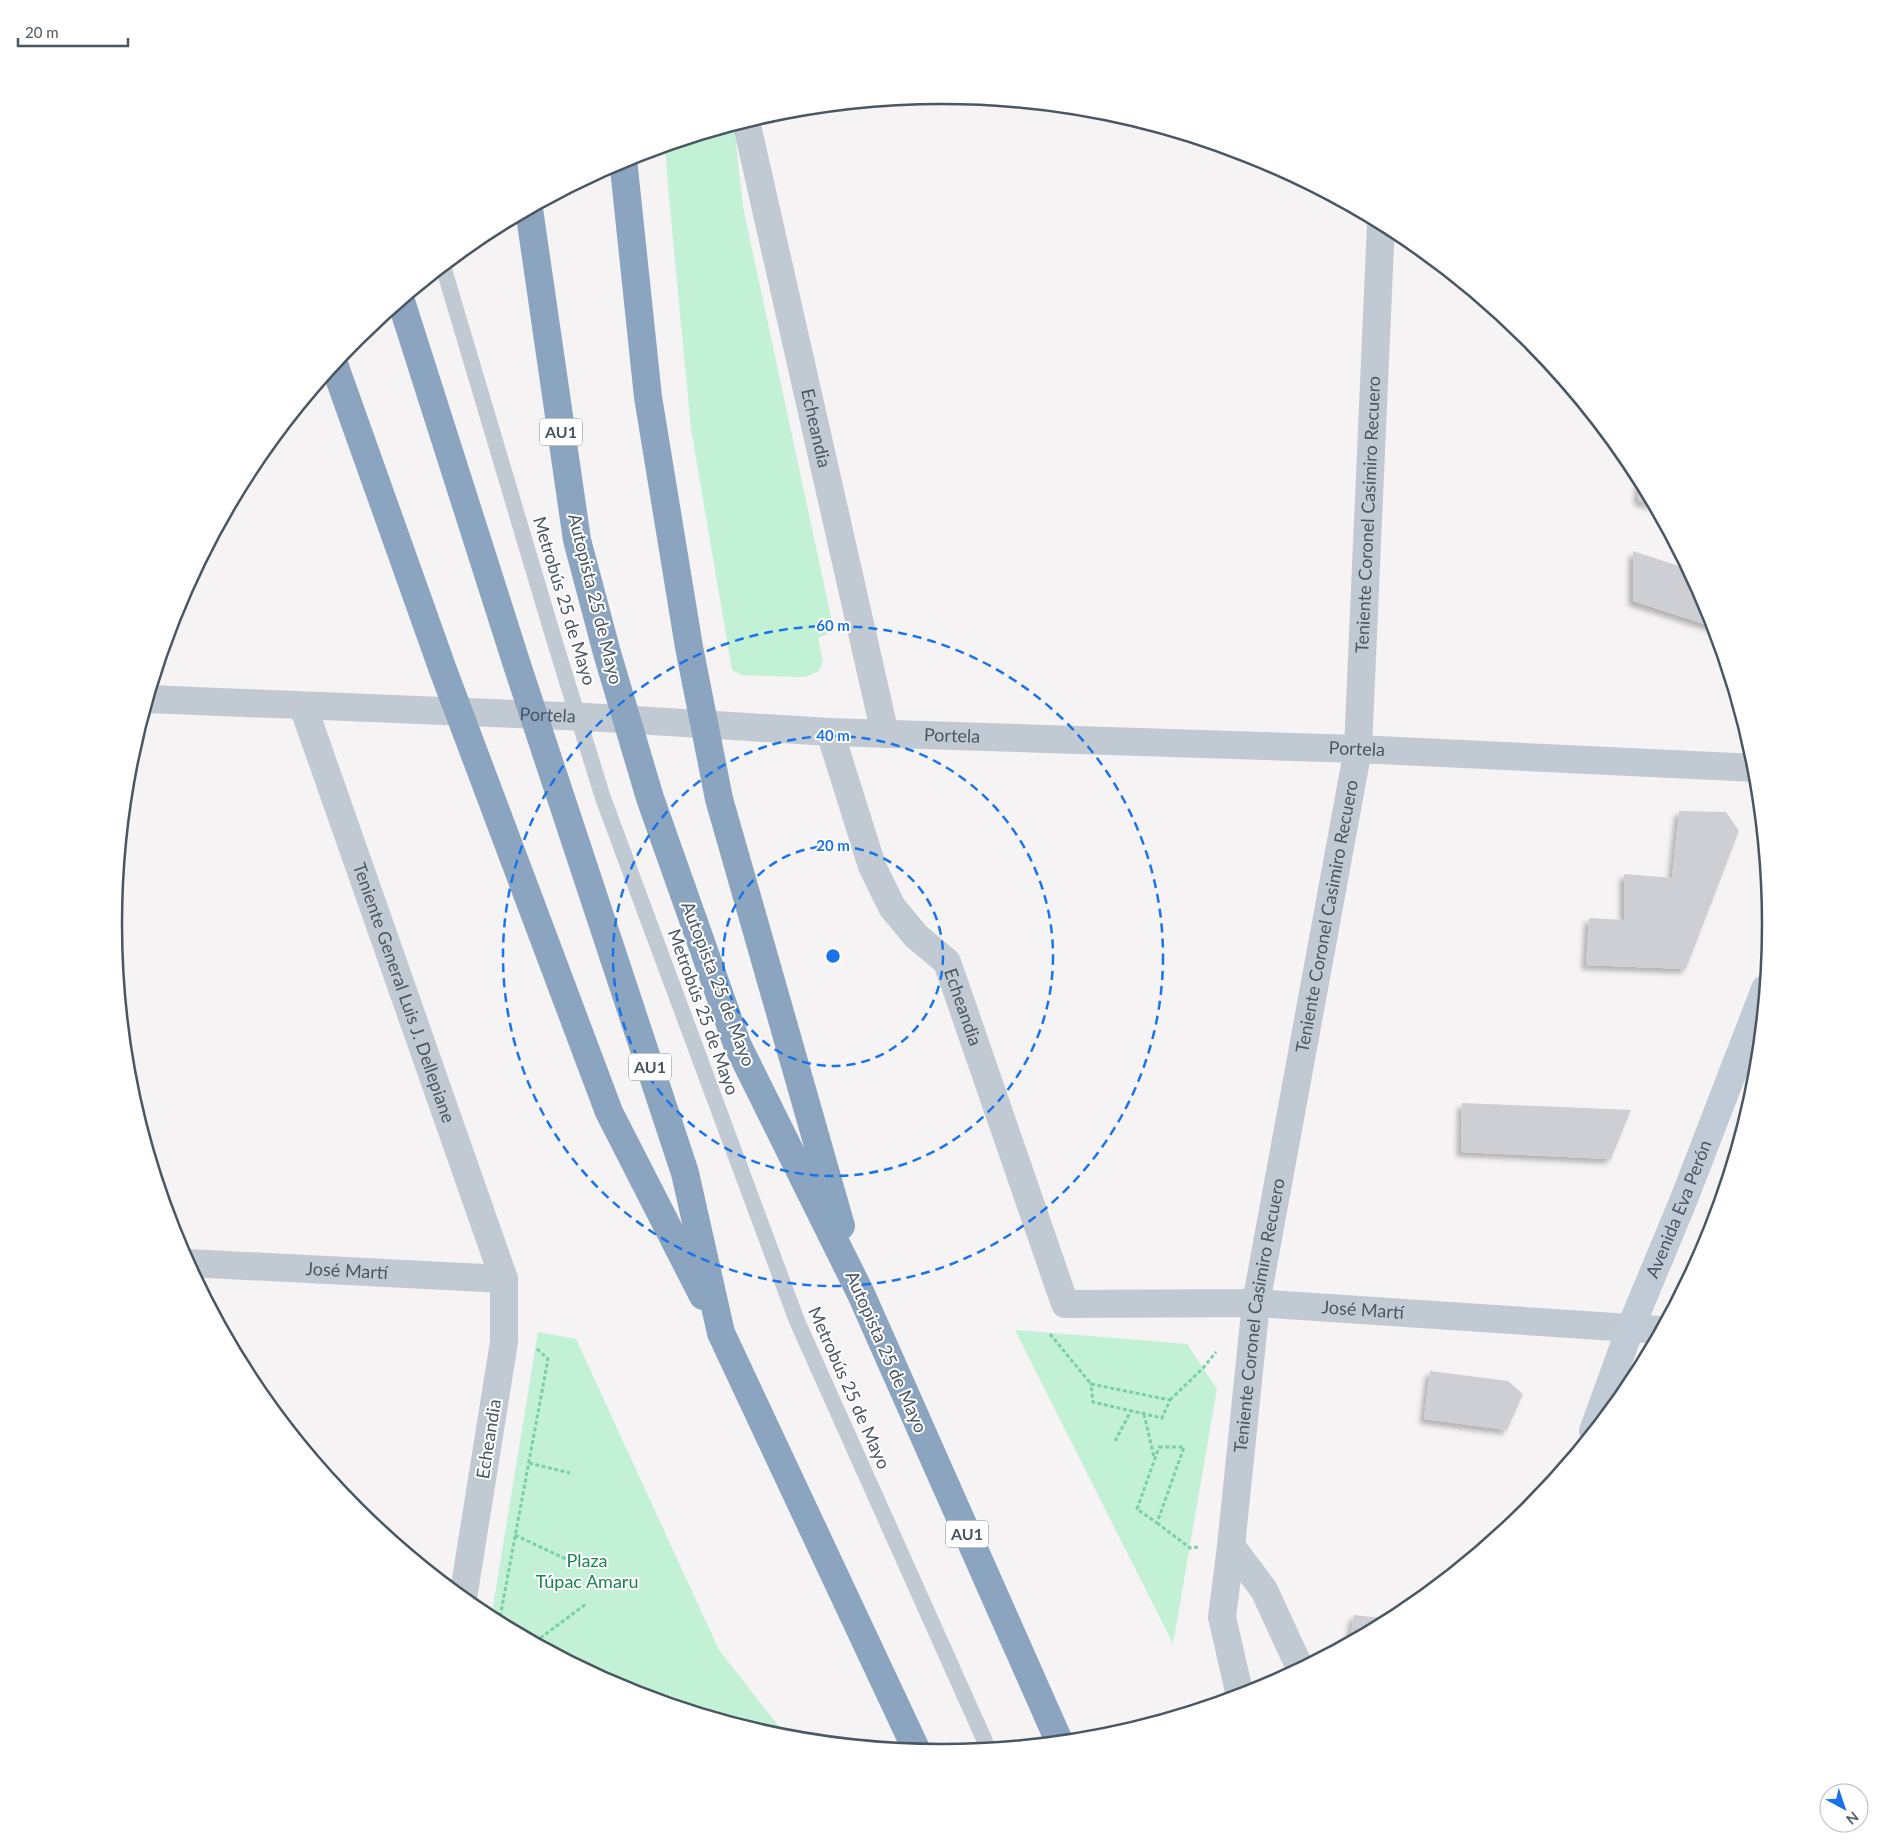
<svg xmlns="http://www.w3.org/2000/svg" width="1884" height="1848" viewBox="0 0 1884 1848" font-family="Lato,sans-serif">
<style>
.green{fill:#c3f1d5}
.building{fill:#cdcfd5;filter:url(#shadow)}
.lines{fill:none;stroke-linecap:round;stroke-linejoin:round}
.path{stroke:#7ad0a6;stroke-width:3;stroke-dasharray:4 2.5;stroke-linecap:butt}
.lane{stroke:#c1cad2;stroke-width:16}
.street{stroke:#c1cad2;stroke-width:28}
.secondary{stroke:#c1cbd6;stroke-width:28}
.highway{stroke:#8ba5c1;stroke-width:28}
.ring{fill:none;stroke:#1a73e8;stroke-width:2.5;stroke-dasharray:9 6}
.labels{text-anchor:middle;stroke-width:4;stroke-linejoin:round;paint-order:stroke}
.shield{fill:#fff;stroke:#808990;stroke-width:1}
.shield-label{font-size:16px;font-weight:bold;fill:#4a5661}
.street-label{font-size:18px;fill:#4a5661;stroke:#fff}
.park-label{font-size:18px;fill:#17864f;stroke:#fff}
.rim{fill:none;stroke:#4a5661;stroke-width:2.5}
.centre{fill:#1a73e8;stroke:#fff;stroke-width:2.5}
.ring-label{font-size:15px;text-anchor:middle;font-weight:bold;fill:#1a73e8;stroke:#fff;stroke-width:4;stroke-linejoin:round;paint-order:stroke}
</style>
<defs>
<filter id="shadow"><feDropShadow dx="-4.5" dy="4.5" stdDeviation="2.5" flood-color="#0004"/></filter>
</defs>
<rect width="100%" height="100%" fill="#f5f3f3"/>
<path class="green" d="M734,125L743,207L834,631L818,638L823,661L819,671L806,677H796L742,675L732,670L691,429L669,198L665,146Z
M1015,1330L1187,1344L1217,1389L1173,1644Z
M538,1332L576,1339L719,1650L788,1738L780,1737L624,1690L491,1618Z"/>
<path class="building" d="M1640,479L1654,506L1638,500Z
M1633,551L1688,569L1708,607L1714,627L1633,601Z
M1679,811L1726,812L1739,831L1686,969L1586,965L1589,918L1624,920V874L1672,878Z
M1462,1103L1631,1110L1611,1159L1461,1152Z
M1430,1371L1508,1381L1523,1394L1507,1430L1424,1419Z
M1354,1615L1391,1619L1354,1639H1350Z"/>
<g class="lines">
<path class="path" d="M1050,1334L1091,1384
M1091,1384L1170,1400L1162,1418L1093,1402Z
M1170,1400L1203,1368L1216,1352
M1144,1414L1154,1457
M1115,1441L1131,1411
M1159,1447H1184L1157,1523L1137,1509Z
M529,1463L570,1473
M1157,1523L1190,1548L1198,1547
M515,1535L568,1560
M499,1623L548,1359L536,1348
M535,1642L586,1604"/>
<path class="lane" d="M443,266L556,646L603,798L797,1321L988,1748"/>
<g class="street">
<path id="s1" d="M746,121L885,734"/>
<path id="s2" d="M148,699L587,717L830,732L1358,749L1756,768"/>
<path id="s3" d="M303,706L504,1279V1342L463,1598"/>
<path id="s4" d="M830,732L872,866L892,907L916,936L947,962L1065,1304L1256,1303L1660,1330"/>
<path id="s5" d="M188,1263L504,1279"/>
<path d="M1231,1546L1264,1590L1300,1668"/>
<path id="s6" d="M1240,1696L1222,1617L1231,1546L1256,1303L1358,749L1381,223"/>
</g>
<path class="secondary" id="s7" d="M1593,1431L1630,1329L1684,1199L1765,989"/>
<path class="highway" d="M623,159L648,397L689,647L719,799L841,1226
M529,209L577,540L607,653L650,798L737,1044L861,1294L1059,1741
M401,301L518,668L685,1173L721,1333L917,1751
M334,364L443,670L609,1112L703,1296"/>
</g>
<g class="ring">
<circle cx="833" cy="956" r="110"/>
<circle cx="833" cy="956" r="220"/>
<circle cx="833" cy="956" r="330"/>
</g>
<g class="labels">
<g class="shield">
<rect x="540" y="418.5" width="42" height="27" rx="4"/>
<rect x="629" y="1053.5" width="42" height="27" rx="4"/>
<rect x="946" y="1520.5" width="42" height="27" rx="4"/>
</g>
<g class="shield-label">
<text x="561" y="438">AU1</text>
<text x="650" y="1073">AU1</text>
<text x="967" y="1540">AU1</text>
</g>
<g class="street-label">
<text dy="6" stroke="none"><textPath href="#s1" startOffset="315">Echeandia</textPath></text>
<text dy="6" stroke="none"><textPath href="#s6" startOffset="1195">Teniente Coronel Casimiro Recuero</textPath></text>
<text transform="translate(595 599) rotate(76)" y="6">Autopista 25 de Mayo</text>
<text transform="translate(564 601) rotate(73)" y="6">Metrobús 25 de Mayo</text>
<text dy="6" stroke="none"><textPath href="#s2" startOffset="400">Portela</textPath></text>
<text dy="6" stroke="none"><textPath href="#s2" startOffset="805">Portela</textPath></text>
<text dy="6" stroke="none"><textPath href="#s2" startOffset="1210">Portela</textPath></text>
<text dy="6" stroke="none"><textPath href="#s6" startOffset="790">Teniente Coronel Casimiro Recuero</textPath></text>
<text transform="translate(718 984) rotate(69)" y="6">Autopista 25 de Mayo</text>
<text dy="6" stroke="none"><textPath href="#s3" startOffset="304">Teniente General Luis J. Dellepiane</textPath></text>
<text dy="6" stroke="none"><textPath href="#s4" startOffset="312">Echeandia</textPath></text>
<text transform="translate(703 1012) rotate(70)" y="6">Metrobús 25 de Mayo</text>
<text dy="6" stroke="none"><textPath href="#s7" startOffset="238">Avenida Eva Perón</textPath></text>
<text dy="6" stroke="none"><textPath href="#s5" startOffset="159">José Martí</textPath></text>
<text dy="6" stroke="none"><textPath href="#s4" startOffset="924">José Martí</textPath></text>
<text dy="6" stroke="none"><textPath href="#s6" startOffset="385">Teniente Coronel Casimiro Recuero</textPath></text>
<text transform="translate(886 1352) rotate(66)" y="6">Autopista 25 de Mayo</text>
<text transform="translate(849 1388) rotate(66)" y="6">Metrobús 25 de Mayo</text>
<text transform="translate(489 1439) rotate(-81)" y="6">Echeandia</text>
</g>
<g class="park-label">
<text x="587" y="1567">Plaza<tspan x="587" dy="21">Túpac Amaru</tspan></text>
</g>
</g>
<path d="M0 0H1884V1848H0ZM122 924a820 820 0 1 1 1640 0a820 820 0 1 1-1640 0Z" fill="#fff" fill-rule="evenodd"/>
<path class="rim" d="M122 924a820 820 0 1 1 1640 0a820 820 0 1 1-1640 0Z"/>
<circle cx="833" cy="956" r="8" class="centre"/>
<g class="ring-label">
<text x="833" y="631">60 m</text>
<text x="833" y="741">40 m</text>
<text x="833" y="851">20 m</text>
</g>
<g transform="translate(1844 1808) rotate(140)"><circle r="24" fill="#ffffff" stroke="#b7bbc0"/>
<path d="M0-4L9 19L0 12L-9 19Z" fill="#1a73e8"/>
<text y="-8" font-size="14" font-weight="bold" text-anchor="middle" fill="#4a5661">N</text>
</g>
<path d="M18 38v8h110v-8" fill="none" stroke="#4a5661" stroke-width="2.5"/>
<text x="25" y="38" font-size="15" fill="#4a5661" stroke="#ffffff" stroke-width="4" paint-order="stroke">20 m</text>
</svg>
